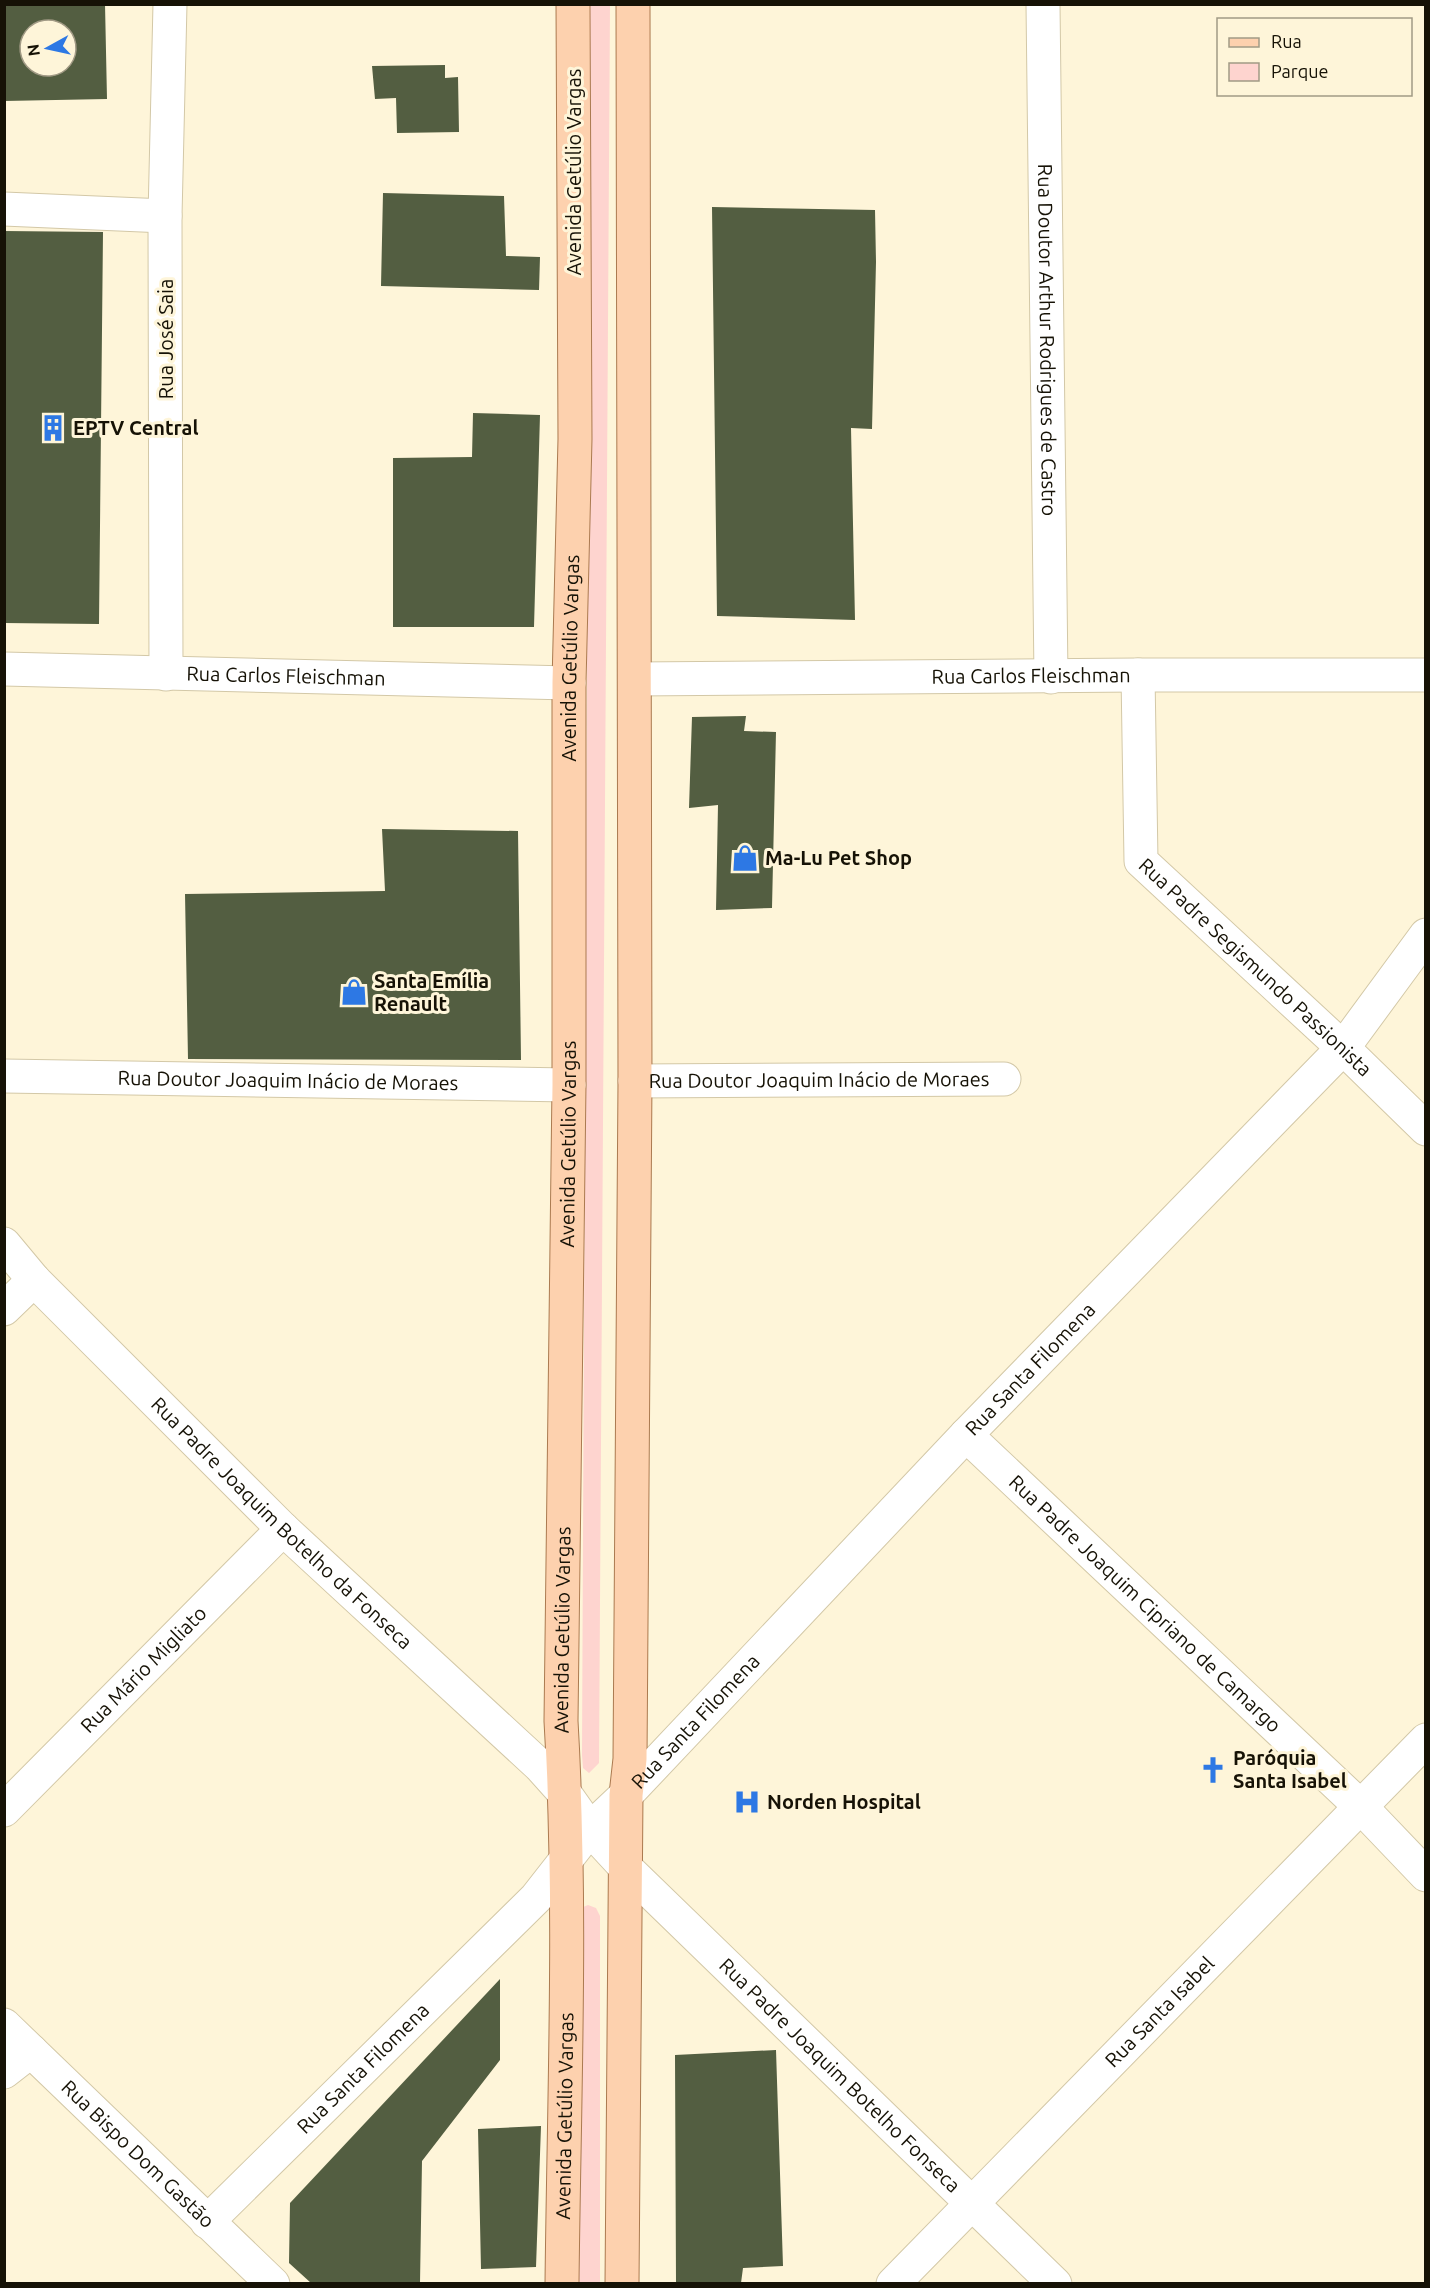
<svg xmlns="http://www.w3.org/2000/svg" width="1430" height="2288" viewBox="0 0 1430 2288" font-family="Ubuntu,sans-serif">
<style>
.green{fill:#fed4cf}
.building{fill:#535e41;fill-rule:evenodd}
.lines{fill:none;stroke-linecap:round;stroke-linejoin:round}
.minor-casing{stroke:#d3c8a7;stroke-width:35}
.primary-casing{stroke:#ab7a50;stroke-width:35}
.minor{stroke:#fff;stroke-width:33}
.primary{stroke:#fdd1ae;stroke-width:33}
.labels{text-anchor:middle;stroke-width:6;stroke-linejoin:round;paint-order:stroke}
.street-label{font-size:20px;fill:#161206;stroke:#fef5d9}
.poi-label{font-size:20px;font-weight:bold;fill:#161206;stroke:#fef5d9;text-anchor:start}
</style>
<rect width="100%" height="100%" fill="#fef5d9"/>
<path class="green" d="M610,4L599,1763L589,1773L583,1768L582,1755L590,5Z
M588,1905L596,1908L600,1916V2283L576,2284L581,1908Z"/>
<path class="building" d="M4,4H105L107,99L4,101ZM30,30H66V66H30Z
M445,65V78L458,77L459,132L397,133L396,98L375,99L372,66Z
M383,193L504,196L506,256L540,257L539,290L381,286Z
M712,207L875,210L876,262L872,429L851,428L855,620L717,616Z
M4,231L103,232L99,624L4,623Z
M473,413L540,415L534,627H393V458L472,457Z
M746,716L744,731L776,732L772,908L716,910L718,805L689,808L692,717Z
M382,829L518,831L521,1060L188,1059L185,894L385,891Z
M500,1979V2060L422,2161L420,2283H311L289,2263L290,2203Z
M776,2050L783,2266L743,2268L741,2283H676L675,2055Z
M541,2126L536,2267L481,2269L478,2129Z"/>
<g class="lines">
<defs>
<g id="minor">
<path id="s1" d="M1043,4L1051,677"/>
<path d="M4,209L165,216"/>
<path id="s2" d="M4,669L569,683"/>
<path d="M166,674L165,216L170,4"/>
<path id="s3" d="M1138,675L1141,861L1343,1048L1426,1129"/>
<path id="s4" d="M635,679L1138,675H1426"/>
<path id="s5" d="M4,1076L569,1085"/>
<path id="s6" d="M635,1081L1004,1079"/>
<path id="s7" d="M4,1244L34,1280L283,1529L540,1766L566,1795L590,1829L626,1868L1055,2284"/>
<path d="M4,1309L34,1280"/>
<path id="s8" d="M966,1435L1361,1807L1426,1875"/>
<path id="s9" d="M4,1810L283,1529"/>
<path id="s10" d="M4,2025L273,2284"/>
<path d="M4,2072L31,2051"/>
<path id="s11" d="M207,2222L536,1898L590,1829L626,1795L966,1435L1343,1048L1426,935"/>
<path id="s12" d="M893,2284L1426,1740"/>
</g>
<g id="primary">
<path id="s13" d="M562,2284C564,2096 572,1908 561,1721L569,1085V683L575,439L573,4"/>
<path d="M622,2284L626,1795L630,1759L635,1081L633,4"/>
</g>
</defs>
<use href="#minor" class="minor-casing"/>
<use href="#primary" class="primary-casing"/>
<use href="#minor" class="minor"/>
<use href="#primary" class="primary"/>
</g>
<defs>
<symbol id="building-bare" viewBox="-9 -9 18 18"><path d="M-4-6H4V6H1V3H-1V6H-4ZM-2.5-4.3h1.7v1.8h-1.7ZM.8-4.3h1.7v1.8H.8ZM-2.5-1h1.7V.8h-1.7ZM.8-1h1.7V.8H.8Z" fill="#2d78e4" stroke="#fef5d9" stroke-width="2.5" paint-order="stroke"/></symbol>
<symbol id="shop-bare" viewBox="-9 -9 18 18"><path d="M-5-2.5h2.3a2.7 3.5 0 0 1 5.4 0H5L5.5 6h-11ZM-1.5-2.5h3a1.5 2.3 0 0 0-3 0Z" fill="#2d78e4" stroke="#fef5d9" stroke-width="2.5" paint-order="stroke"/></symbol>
<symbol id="church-bare" viewBox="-9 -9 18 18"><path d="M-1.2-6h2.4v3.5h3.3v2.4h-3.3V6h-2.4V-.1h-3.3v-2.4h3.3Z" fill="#2d78e4" stroke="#fef5d9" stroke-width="2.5" paint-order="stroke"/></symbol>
<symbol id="hospital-bare" viewBox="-9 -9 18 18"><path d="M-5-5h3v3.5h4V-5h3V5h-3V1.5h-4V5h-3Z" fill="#2d78e4" stroke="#fef5d9" stroke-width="2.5" paint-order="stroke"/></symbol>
</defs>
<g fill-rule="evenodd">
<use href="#building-bare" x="34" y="409" width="38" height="38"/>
<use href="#shop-bare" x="726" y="839" width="38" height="38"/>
<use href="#shop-bare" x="335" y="973" width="38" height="38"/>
<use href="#church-bare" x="1194" y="1751" width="38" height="38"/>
<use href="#hospital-bare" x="728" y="1783" width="38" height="38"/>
</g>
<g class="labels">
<g class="street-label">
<text transform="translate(574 172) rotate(-90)" y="7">Avenida Getúlio Vargas</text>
<text transform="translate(166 339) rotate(-90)" y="7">Rua José Saia</text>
<text dy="7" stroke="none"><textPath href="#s1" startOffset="336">Rua Doutor Arthur Rodrigues de Castro</textPath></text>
<text dy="7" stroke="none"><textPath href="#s13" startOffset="1626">Avenida Getúlio Vargas</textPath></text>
<text dy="7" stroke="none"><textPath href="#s2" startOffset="282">Rua Carlos Fleischman</textPath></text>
<text dy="7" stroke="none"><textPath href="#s4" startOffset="396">Rua Carlos Fleischman</textPath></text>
<text dy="7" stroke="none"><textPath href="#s3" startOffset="342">Rua Padre Segismundo Passionista</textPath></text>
<text dy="7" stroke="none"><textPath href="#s6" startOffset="184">Rua Doutor Joaquim Inácio de Moraes</textPath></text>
<text dy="7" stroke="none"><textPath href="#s5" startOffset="284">Rua Doutor Joaquim Inácio de Moraes</textPath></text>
<text dy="7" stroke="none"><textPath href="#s13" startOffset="1140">Avenida Getúlio Vargas</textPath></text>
<text dy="7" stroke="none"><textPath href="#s11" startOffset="1186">Rua Santa Filomena</textPath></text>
<text dy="7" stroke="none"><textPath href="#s7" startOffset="394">Rua Padre Joaquim Botelho da Fonseca</textPath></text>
<text dy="7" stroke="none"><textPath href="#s8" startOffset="246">Rua Padre Joaquim Cipriano de Camargo</textPath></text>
<text dy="7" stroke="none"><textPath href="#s13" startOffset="654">Avenida Getúlio Vargas</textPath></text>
<text dy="7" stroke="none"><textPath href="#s9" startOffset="198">Rua Mário Migliato</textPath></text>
<text dy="7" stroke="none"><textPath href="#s11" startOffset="700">Rua Santa Filomena</textPath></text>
<text dy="7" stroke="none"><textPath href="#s12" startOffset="381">Rua Santa Isabel</textPath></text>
<text dy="7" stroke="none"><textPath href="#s11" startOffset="219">Rua Santa Filomena</textPath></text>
<text dy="7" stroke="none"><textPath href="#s7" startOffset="1180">Rua Padre Joaquim Botelho Fonseca</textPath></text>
<text dy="7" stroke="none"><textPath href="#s13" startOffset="168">Avenida Getúlio Vargas</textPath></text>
<text dy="7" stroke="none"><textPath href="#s10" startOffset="186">Rua Bispo Dom Gastão</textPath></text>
</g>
<g class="poi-label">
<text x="73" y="435">EPTV Central</text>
<text x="765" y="865">Ma-Lu Pet Shop</text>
<text x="374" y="988">Santa Emília<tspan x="374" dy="23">Renault</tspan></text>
<text x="1233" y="1765">Paróquia<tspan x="1233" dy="23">Santa Isabel</tspan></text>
<text x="767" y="1809">Norden Hospital</text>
</g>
</g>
<rect width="1430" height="2288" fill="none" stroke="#161206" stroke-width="12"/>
<rect x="1217" y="18" width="195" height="78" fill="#fef5d9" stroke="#a19a85" stroke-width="1.5"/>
<rect x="1229" y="38" width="30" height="9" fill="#fdd1ae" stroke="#a19a85" stroke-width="1.5"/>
<text x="1271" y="48" font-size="18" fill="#161206">Rua</text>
<rect x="1229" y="63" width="30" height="18" fill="#fed4cf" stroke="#a19a85" stroke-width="1.5"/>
<text x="1271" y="78" font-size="18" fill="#161206">Parque</text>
<g transform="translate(48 48) rotate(262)"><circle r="28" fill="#fef5d9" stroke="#a19a85" stroke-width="1.5"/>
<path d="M0-4.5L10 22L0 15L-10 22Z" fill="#2d78e4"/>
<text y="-9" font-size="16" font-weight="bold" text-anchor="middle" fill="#161206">N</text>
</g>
</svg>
